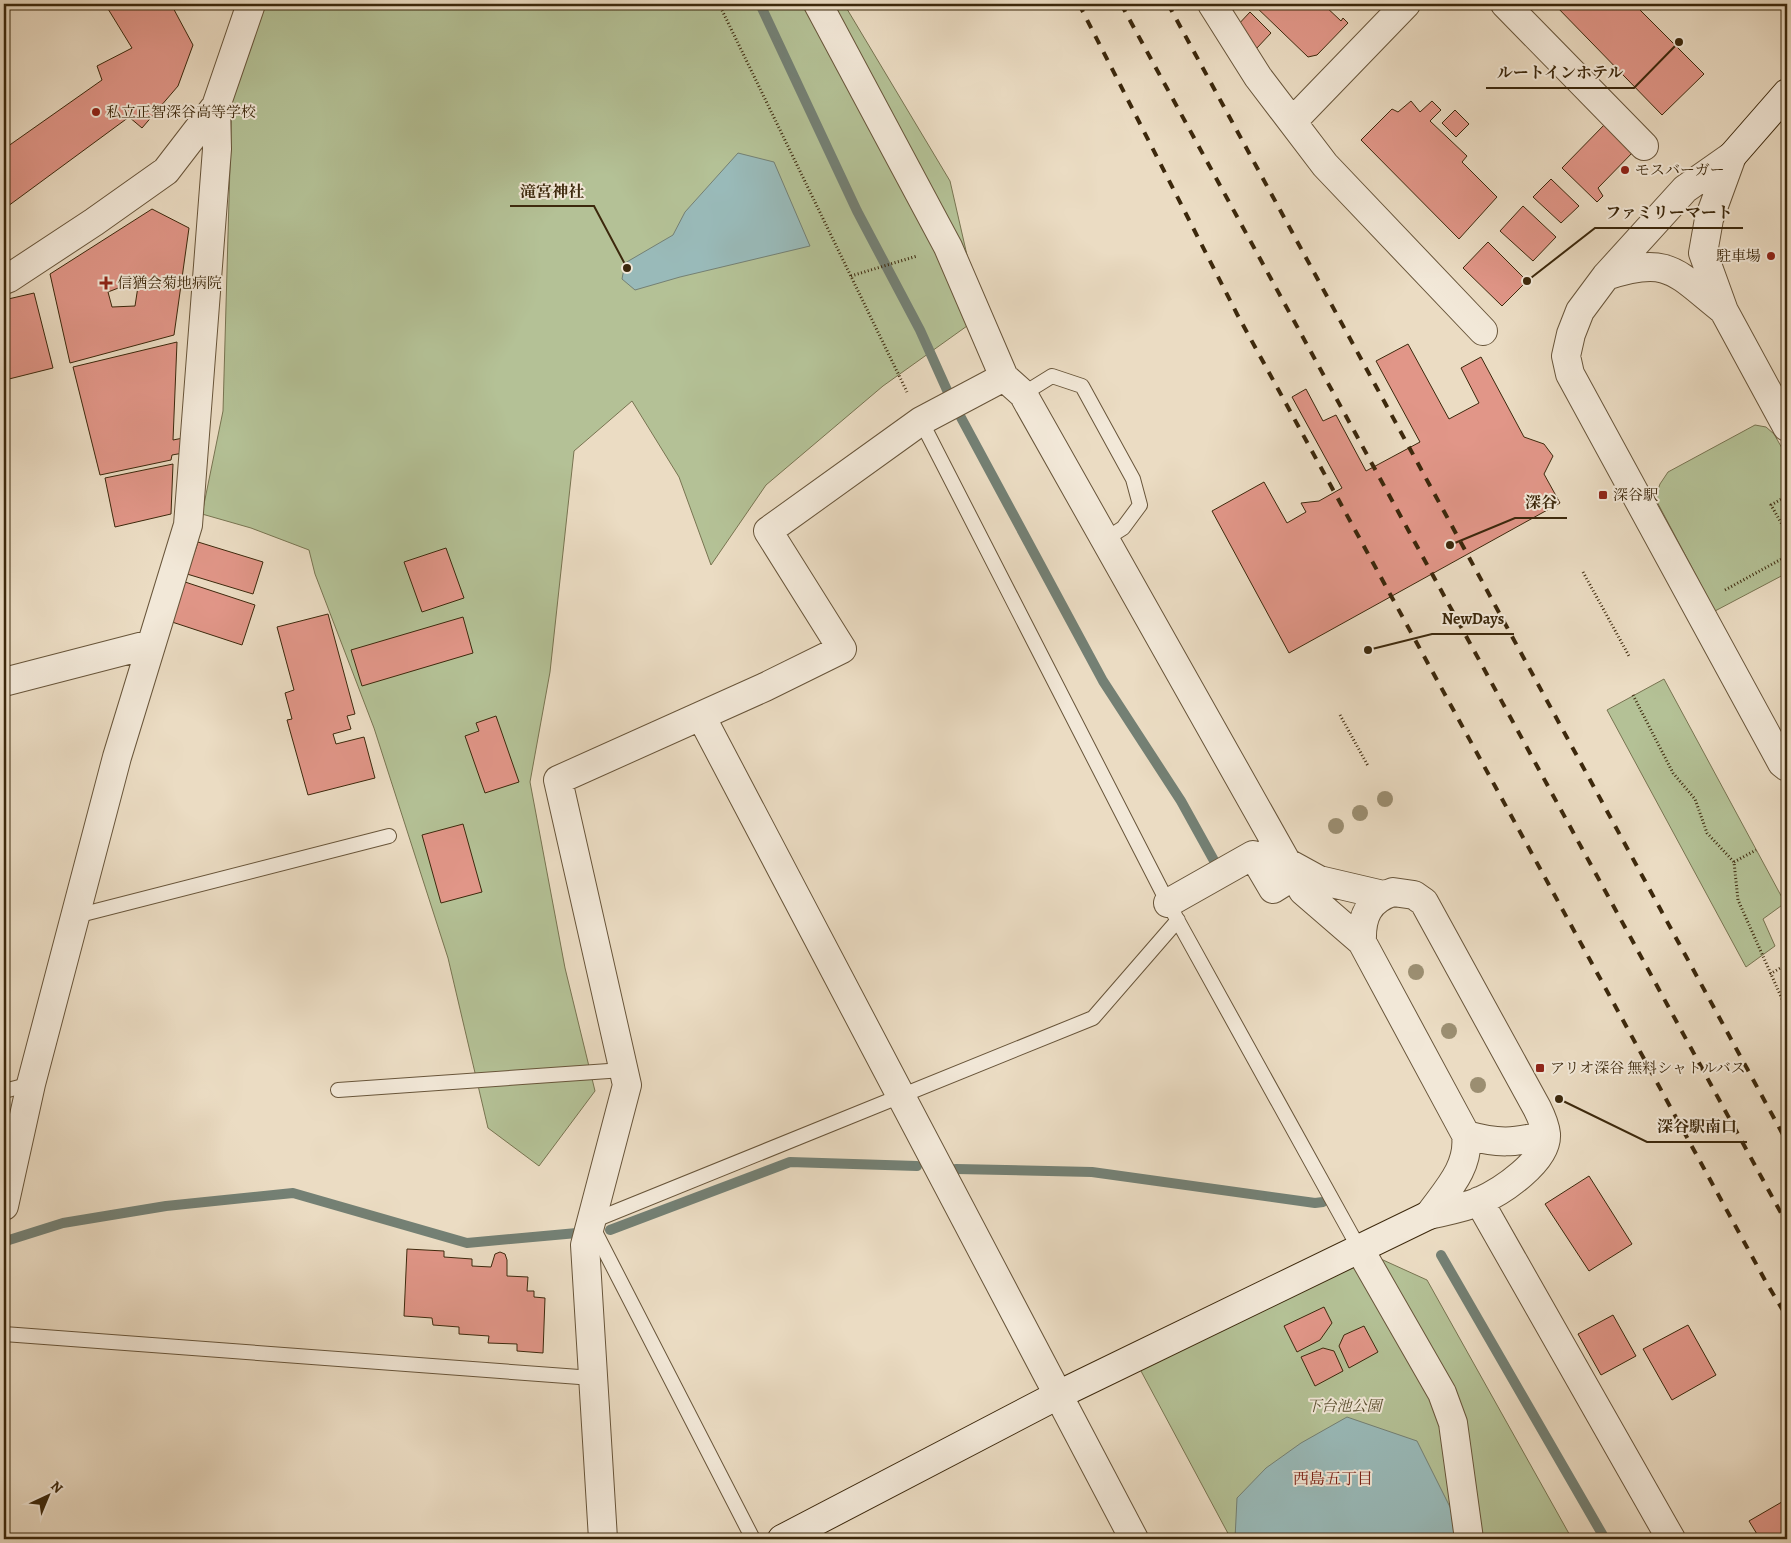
<svg xmlns="http://www.w3.org/2000/svg" width="1791" height="1543" viewBox="0 0 1791 1543" font-family="Alegreya,'Noto Serif JP',serif">
<style>
.green{fill:#b4c196;stroke:#787451}
.water{fill:#99bab9;stroke:#748074}
.lines{fill:none;stroke-linecap:round;stroke-linejoin:round}
.stream{stroke:#748074;stroke-width:10}
.building{fill:#e19688;stroke:#3c280c;fill-rule:evenodd}
.lane-casing{stroke:#68553a;stroke-width:16}
.street-casing{stroke:#68553a;stroke-width:30}
.secondary-casing{stroke:#3c280c;stroke-width:30}
.path{stroke:#3c280c;stroke-width:3;stroke-dasharray:1 2.5;stroke-linecap:butt}
.lane{stroke:#f2e8d8;stroke-width:14}
.street{stroke:#f2e8d8;stroke-width:28}
.secondary{stroke:#f2e8d8;stroke-width:28}
.rail{stroke:#3c280c;stroke-width:4;stroke-dasharray:9 9;stroke-linecap:butt}
.tree{fill:#9b8e71}
.poi-dot{fill:#8f2418;stroke:#f2e8d8;stroke-width:2}
.labels{text-anchor:middle;stroke-width:4;stroke-linejoin:round;paint-order:stroke}
.poi-label{font-size:15px;fill:#3c280c;stroke:#f2e8d8;text-anchor:start}
.park-label{font-size:15px;font-style:italic;fill:#5a4e2e;stroke:#f2e8d8}
.neighbourhood-label{font-size:16px;fill:#7a1f14;stroke:#f2e8d8}
.leader{fill:none;stroke:#3c280c;stroke-width:2}
.callout-dot{fill:#3c280c;stroke:#f2e8d8;stroke-width:2}
.callout-label{font-size:16px;text-anchor:middle;font-weight:bold;fill:#3c280c;stroke:#f2e8d8;stroke-width:4;stroke-linejoin:round;paint-order:stroke}
</style>
<rect width="100%" height="100%" fill="#ebdcc3"/>
<filter id="stains"><feTurbulence type="fractalNoise" baseFrequency=".004" numOctaves="4"/><feColorMatrix values="0 0 0 0 .2 0 0 0 0 .09 0 0 0 0 .02 0 0 0 .5 -.17"/></filter>
<radialGradient id="worn" r=".72"><stop offset=".6" stop-color="#630" stop-opacity="0"/><stop offset="1" stop-color="#630" stop-opacity=".3"/></radialGradient>
<path class="green" d="M265,4H844L950,181L981,316L883,386L766,485L711,565L679,477L632,401L574,451L550,672L530,782L565,968L595,1091L539,1166L488,1128L448,958L374,728L315,574L309,550L251,528L202,514L223,411L232,95Z
M1755,425L1766,427L1774,434L1787,457V573L1715,611L1655,498L1660,484L1668,472Z
M1664,679L1785,903L1763,919L1775,946L1746,967L1607,710Z
M1361,1250L1427,1280L1572,1539H1231L1134,1358Z"/>
<path class="water" d="M738,153L774,162L810,246L680,277L635,290L622,279L625,263L673,235L685,212Z
M1347,1417L1417,1441L1454,1515L1456,1539H1235L1237,1498L1266,1468L1301,1443Z"/>
<g class="lines">
<path class="stream" d="M760,4L857,211L920,330L951,399L1103,681L1181,801L1217,866
M956,1169L1092,1172L1315,1203L1323,1202
M610,1230L790,1162L917,1166
M9,1240L63,1223L166,1206L293,1193L467,1243L577,1233
M1441,1255L1605,1539"/>
</g>
<path class="building" d="M105,4H171L193,45L178,86L142,128L129,117L4,209V149L102,80L97,66L132,48Z
M1253,4H1323L1341,21L1343,18L1348,23L1317,55L1308,57Z
M1332,4H1342L1337,9Z
M1554,4H1634L1704,74L1662,115Z
M1250,12L1271,33L1256,49L1235,28Z
M1411,101L1420,112L1432,101L1441,110L1430,121L1467,156L1462,162L1497,197L1459,239L1361,140L1392,109L1398,112Z
M1455,110L1469,124L1456,137L1442,123Z
M1607,122L1635,150L1598,188L1603,196L1597,202L1562,168Z
M1551,179L1579,206L1561,223L1533,197Z
M1523,206L1556,237L1533,261L1500,231Z
M152,209L189,228L174,335L70,363L50,274ZM139,280L135,306L112,307L108,292Z
M1488,242L1527,281L1502,306L1463,268Z
M34,293L53,368L5,380L4,300Z
M177,342L173,440L188,437L189,452L172,455L171,460L100,475L73,367Z
M1408,344L1449,419L1479,403L1461,368L1481,357L1524,437L1544,444L1553,456L1544,474L1560,503L1289,653L1212,511L1264,482L1287,523L1306,512L1301,503L1319,501L1342,488L1292,397L1306,389L1323,421L1336,415L1366,471L1420,442L1376,361Z
M173,464L171,514L115,527L105,478Z
M198,542L263,562L253,594L187,574Z
M446,548L464,598L422,612L404,562Z
M182,581L255,605L242,645L169,621Z
M328,614L355,714L347,716L351,729L333,734L336,744L364,737L375,778L308,795L287,720L292,719L285,693L294,690L277,627Z
M463,617L473,653L362,686L351,650Z
M496,716L519,782L485,793L465,736L479,731L476,723Z
M463,824L482,892L441,903L422,835Z
M1589,1176L1632,1244L1589,1271L1545,1204Z
M407,1249L444,1251V1257L472,1259V1266L491,1267L495,1254L500,1252L505,1254L507,1260V1276L528,1277L527,1291H534V1297L545,1298L543,1353L517,1351V1344L488,1343L489,1336L459,1334V1327L433,1325L432,1318L404,1316Z
M1324,1307L1332,1323L1320,1340L1297,1352L1284,1326Z
M1613,1315L1636,1356L1601,1375L1578,1334Z
M1688,1325L1716,1375L1672,1400L1643,1349Z
M1364,1326L1378,1352L1349,1368L1339,1346L1344,1335Z
M1323,1348L1334,1351L1343,1371L1315,1386L1301,1357Z
M1787,1499V1539H1760L1749,1521Z"/>
<g class="lines">
<defs>
<path id="lane" d="M1023,394L1052,376L1082,386L1133,479L1140,505L1123,528L1104,540
M921,421L1168,903L1360,1250
M76,916L389,836
M338,1090L623,1070
M4,1091L31,1084
M4,1334L593,1378
M753,1539L590,1222L1093,1018L1178,920"/>
<path id="street" d="M818,4L948,247L1004,377L1023,394L1303,891L1362,942
M1212,4L1258,77L1325,165L1483,331
M1505,4L1644,146
M1293,121L1406,4
M1732,156L1685,189L1606,276L1580,311L1571,334L1566,356L1570,374L1782,763L1787,767
M1732,156L1709,219L1703,253L1724,311L1787,427
M1606,276C1669,255 1675,272 1723,310
M4,280L9,278L94,222L166,171L216,106L251,4
M4,682L151,644
M701,716L1134,1539
M1288,863L1319,880L1383,895
M1393,892L1414,895L1424,902L1537,1108C1541,1116 1545,1125 1546,1134C1548,1161 1501,1192 1478,1202C1463,1208 1445,1211 1429,1215C1447,1190 1470,1167 1466,1135L1362,942C1361,917 1368,900 1393,892Z
M1168,903L1253,855L1273,889L1281,884L1265,854
M1466,1135C1499,1144 1513,1143 1546,1135
M1479,1201L1671,1539
M4,1206L31,1084L117,757L188,525L217,149L216,106
M1360,1250L1442,1393L1453,1423L1469,1539
M603,1539L585,1245L627,1085L558,780L765,687L842,649L768,531L921,421L1004,377"/>
<path id="secondary" d="M1732,156L1787,93
M782,1539L1058,1395L1429,1215"/>
</defs>
<use href="#lane" class="lane-casing"/>
<use href="#street" class="street-casing"/>
<use href="#secondary" class="secondary-casing"/>
<path class="path" d="M719,4L907,392
M851,276L917,256
M1787,496L1771,505L1787,533
M1583,572L1629,656
M1725,590L1787,556
M1633,695L1673,773L1695,799L1707,833L1734,862L1738,900L1787,1010
M1340,715L1368,766
M1734,862L1756,850
M1770,974L1787,964"/>
<use href="#lane" class="lane"/>
<use href="#street" class="street"/>
<use href="#secondary" class="secondary"/>
<path class="rail" d="M1079,4L1237,314L1766,1282L1787,1317
M1121,4L1787,1224
M1168,4L1787,1142"/>
</g>
<g class="tree">
<circle cx="1385" cy="799" r="8"/>
<circle cx="1360" cy="813" r="8"/>
<circle cx="1336" cy="826" r="8"/>
<circle cx="1416" cy="972" r="8"/>
<circle cx="1449" cy="1031" r="8"/>
<circle cx="1478" cy="1085" r="8"/>
</g>
<g class="poi-dot">
<circle cx="96" cy="112" r="5"/>
<circle cx="1625" cy="170" r="5"/>
<circle cx="1771" cy="256" r="5"/>
<path d="M103.5 275.5h5v5h5v5h-5v5h-5v-5h-5v-5h5z"/>
<rect x="1598" y="490" width="10" height="10" rx="2.5"/>
<rect x="1535" y="1063" width="10" height="10" rx="2.5"/>
</g>
<g class="labels">
<g class="poi-label">
<text x="106" y="117">私立正智深谷高等学校</text>
<text x="1635" y="175">モスバーガー</text>
<text x="1761" y="261" text-anchor="end">駐車場</text>
<text x="117" y="288">信猶会菊地病院</text>
<text x="1613" y="500">深谷駅</text>
<text x="1550" y="1073">アリオ深谷 無料シャトルバス</text>
</g>
<g class="park-label">
<text x="1344" y="1411">下台池公園</text>
</g>
<g class="neighbourhood-label">
<text x="1333" y="1484">西島五丁目</text>
</g>
</g>
<path class="leader" d="M1679 42L1634 88H1486M627 268L594 206H510M1527 281L1595 228H1743M1450 545L1515 518H1567M1368 650L1432 634H1514M1559 1099L1647 1142H1747"/>
<g class="callout-dot">
<circle cx="1679" cy="42" r="5"/>
<circle cx="627" cy="268" r="5"/>
<circle cx="1527" cy="281" r="5"/>
<circle cx="1450" cy="545" r="5"/>
<circle cx="1368" cy="650" r="5"/>
<circle cx="1559" cy="1099" r="5"/>
</g>
<g class="callout-label">
<text x="1560" y="78">ルートインホテル</text>
<text x="552" y="197">滝宮神社</text>
<text x="1669" y="218">ファミリーマート</text>
<text x="1541" y="508">深谷</text>
<text x="1473" y="624">NewDays</text>
<text x="1697" y="1132">深谷駅南口</text>
</g>
<rect width="1791" height="1543" fill="none" stroke="#ebdcc3" stroke-width="20"/>
<rect x="5" y="5" width="1781" height="1533" fill="none" stroke="#3c280c" stroke-width="2.5"/>
<rect x="10" y="10" width="1771" height="1523" fill="none" stroke="#3c280c"/>
<g transform="translate(48 1496) rotate(44)" stroke="#f2e8d8" stroke-width="4" paint-order="stroke">
<path d="M0-4L9 19L0 12L-9 19Z" fill="#3c280c"/>
<text y="-8" font-size="14" font-weight="bold" text-anchor="middle" fill="#3c280c">N</text>
</g>
<rect width="100%" height="100%" filter="url(#stains)"/>
<rect width="100%" height="100%" fill="url(#worn)"/>
</svg>
